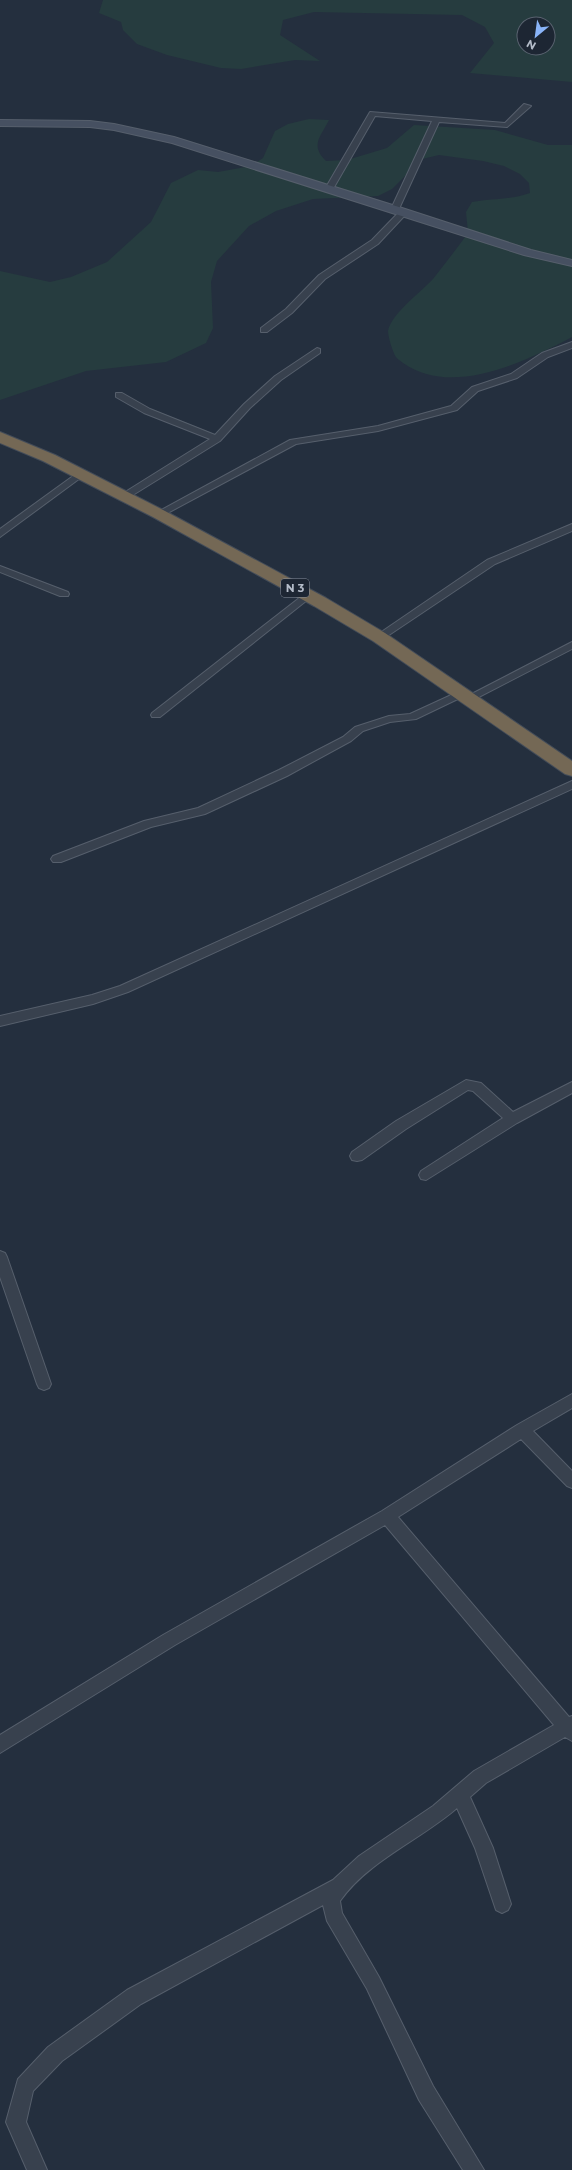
<svg xmlns="http://www.w3.org/2000/svg" width="572" height="2170" viewBox="0 0 572 2170" font-family="Montserrat,sans-serif">
<style>
.green{fill:#263c3f;fill-rule:evenodd}
.lines{fill:none;stroke-linecap:round;stroke-linejoin:round}
.street-casing{stroke:#565f6c;stroke-width:2}
.secondary-casing{stroke:#565f6c;stroke-width:2}
.highway-casing{stroke:#434c59;stroke-width:2}
.street{fill:#38414e;fill-rule:evenodd}
.secondary{fill:#465061;fill-rule:evenodd}
.highway{fill:#746855;fill-rule:evenodd}
.labels{text-anchor:middle;stroke-width:3;stroke-linejoin:round;paint-order:stroke}
.shield{fill:#1d2633;stroke:#878f9c;stroke-width:1}
.shield-label{font-size:11px;font-weight:bold;fill:#b4bcc9}
</style>
<rect width="100%" height="100%" fill="#242f3e"/>
<path class="green" d="M103,0H572V82L470,73L494,43L485,27L462,15L314,12L283,20L280,35L320,61L295,60L241,69L221,68L167,55L137,44L123,30L121,22L99,13ZM524,24H548V48H524Z
M309,119L329,120C320,138 310,145 326,161L347,160L387,148L414,125L495,130L548,145H572V337C526,361 453,398 403,363C401,361 397,359 396,357C393,353 388,337 388,331C391,314 421,292 433,279C445,264 457,248 468,233L466,212L472,202C493,198 510,200 530,193L529,183L520,174L504,166L483,161L439,155L422,159L392,189L378,196L313,199L276,211L249,226L217,261L211,282L213,328L206,343L166,362L86,371L0,400V271L50,282L71,277L107,262L151,222L171,183L198,170L218,172L251,166L263,158L275,131L288,124Z"/>
<g class="lines">
<defs>
<path id="street" d="M524,104L531,106L507,127L439,122L398,211L391,209L432,121L375,116L333,189L329,191L325,189L370,112L505,123Z
M401,210L408,212L378,244L325,279L292,313L267,332H261V328L286,309L319,275L372,240Z
M572,342V348L548,357L517,378L478,391L457,410L378,431L296,444L162,516L159,517L154,514L290,440L378,426L451,406L472,387L511,374L542,353Z
M317,348L320,349V353L281,380L250,408L220,441L128,498H122V494L210,439L144,413L116,397V393H122L150,409L215,435L244,404L275,376Z
M80,471L83,472V476L0,537V529Z
M572,524V531L495,564L383,639H375L374,637L487,560Z
M0,566L68,592L69,594L68,596H60L0,572Z
M307,592L311,593V597L160,717H152L151,715L152,713Z
M572,642V649L471,701H463L462,699Z
M460,691L465,694L464,696L416,719L390,722L363,731L351,741L287,776L205,814L151,827L61,862H53L51,859L53,856L144,821L198,808L279,770L343,737L355,727L389,716L410,714Z
M572,781V789L128,992L93,1004L0,1026V1016L92,995L120,986Z
M466,1080L481,1083L513,1112L572,1082V1093L517,1123L426,1180L421,1179L419,1175L421,1171L503,1118L473,1091L468,1090L406,1129L362,1160L357,1161L352,1160L350,1156L352,1152L396,1121Z
M0,1251L5,1253L7,1257L51,1384L49,1388L44,1390L39,1388L37,1384L0,1277Z
M572,1394V1408L533,1431L572,1471V1488L567,1486L521,1439L398,1517L569,1717L572,1716V1741L565,1737L486,1783L470,1797L493,1848L511,1904L508,1910L502,1913L496,1910L475,1848L457,1808C420,1840 368,1861 340,1901L342,1913L379,1977L433,2086L484,2170H463L419,2100L367,1989L327,1921L323,1905L141,2004L62,2061L33,2091L26,2122L47,2170H27L6,2122L18,2079L48,2047L127,1990L333,1880L359,1856L433,1806L474,1771L554,1725L385,1525L175,1645L0,1753V1735L163,1635L382,1511L517,1425Z"/>
<path id="secondary" d="M0,120L90,121L114,124L174,137L399,207L531,250L572,260V266L524,255L172,143L114,130L90,127L0,126Z"/>
<path id="highway" d="M0,432L55,455L165,511L326,598L385,633L572,761V776L565,774L373,641L314,606L153,517L43,461L0,443Z"/>
</defs>
<use href="#street" class="street-casing"/>
<use href="#secondary" class="secondary-casing"/>
<use href="#highway" class="highway-casing"/>
<use href="#street" class="street"/>
<use href="#secondary" class="secondary"/>
<use href="#highway" class="highway"/>
</g>
<g class="labels">
<rect class="shield" x="281" y="579" width="28" height="18" rx="3"/>
<g class="shield-label">
<text x="295" y="592">N 3</text>
</g>
</g>
<g transform="translate(536 36) rotate(209)"><circle r="19" fill="#1d2633" stroke="#59626f"/>
<path d="M0-3L7 15L0 10L-7 15Z" fill="#8ab4f8"/>
<text y="-6" font-size="11" font-weight="bold" text-anchor="middle" fill="#b4bcc9">N</text>
</g>
</svg>
